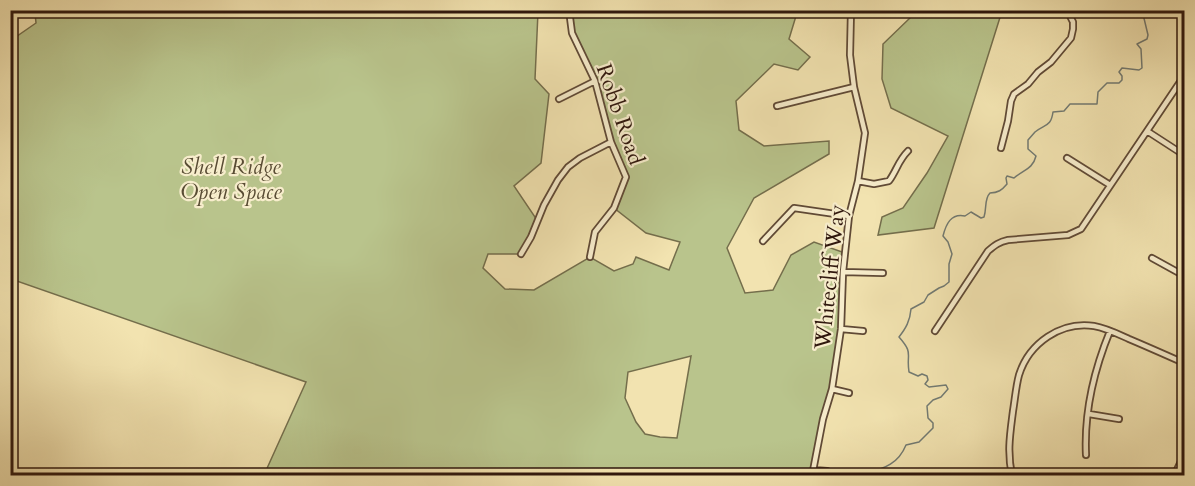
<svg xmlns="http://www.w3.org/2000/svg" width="1195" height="486" viewBox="0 0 1195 486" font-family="Cardo,serif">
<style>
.green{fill:#b9c48c;stroke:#746e4c;stroke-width:1.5;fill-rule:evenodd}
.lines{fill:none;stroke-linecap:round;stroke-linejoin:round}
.stream{stroke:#727a72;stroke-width:1.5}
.street-casing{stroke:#604a36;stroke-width:8}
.street{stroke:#f7edcc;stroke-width:4.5}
.labels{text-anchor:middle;stroke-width:4.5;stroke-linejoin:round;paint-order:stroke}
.street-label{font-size:22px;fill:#2f170d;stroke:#f7edcc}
.park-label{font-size:22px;font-style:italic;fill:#584b33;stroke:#f7edcc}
</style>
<rect width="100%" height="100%" fill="#f2e3b0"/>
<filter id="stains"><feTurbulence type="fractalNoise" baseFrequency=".00333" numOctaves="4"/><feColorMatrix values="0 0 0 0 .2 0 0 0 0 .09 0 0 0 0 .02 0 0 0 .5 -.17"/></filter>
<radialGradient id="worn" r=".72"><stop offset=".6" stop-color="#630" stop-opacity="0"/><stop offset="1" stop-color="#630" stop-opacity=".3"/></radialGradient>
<path class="green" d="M32,11H536L538,12L535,79L549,94L541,163L514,186L537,220L521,254H488L483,268L505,289L534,290L590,257L614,271L633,264L636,257L669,270L680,242L646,233L614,208L626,177L611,142L595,81L572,33L569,11H805L796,16L789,39L810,57L798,70L774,64L736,101L739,130L764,146L829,141V154L754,198L727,248L745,293L773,290L791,255L814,242L845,253L841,329L832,389L823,419L812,475H264L306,382L11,279V45L13,39L36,23L35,13ZM691,356L677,438L660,437L645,434L636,422L625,398L628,372Z
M900,11H1002L934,228L878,235L882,217L903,208L927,173L948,136L891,108L882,79L883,44L911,17Z"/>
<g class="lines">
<path class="stream" d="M859,476C880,469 897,467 906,445L919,442L933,428V423L928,418L927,406L933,400L941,397L948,389L946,385L929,387L925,384L928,380L927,376L922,374L918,376L909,372C906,353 914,354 899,337C906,328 910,321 911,309L924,302L928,295L939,288L944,286L949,282V264L952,254L948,242L943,236C946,224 951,213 965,216L971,212L981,218L984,217C987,208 984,199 990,193C998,193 1002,190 1007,184L1006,178L1007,176L1014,178C1023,170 1033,169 1036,156L1028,149V140C1028,140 1035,132 1035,132C1045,124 1051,127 1053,112L1064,111L1070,104H1097L1098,92L1107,83H1119L1122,80V76L1119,72L1122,68L1139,70L1142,68L1141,49L1137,44L1147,39L1148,35L1142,10
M883,476L884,468"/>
<defs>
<path id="street" d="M569,10L572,33L595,81L611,142L626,177L614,208L595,232L590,257
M559,99L595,81
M777,106L854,87
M1147,131L1184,155
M1001,148L1008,121L1011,101L1014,94L1028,84L1038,72L1051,62L1071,38L1073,29V22L1067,10
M1067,158L1110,185
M858,181L874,184L889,181C897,170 898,161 908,151
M763,241L794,208L849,216
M521,254L531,237L544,205L558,180L568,167L580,158L611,142
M1152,258L1181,274L1184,273
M843,272L883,273
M841,329L863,331
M935,331L988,251C995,245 999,242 1008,240L1068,235L1081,229L1184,76
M832,389L849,393
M1089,414L1119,419
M1086,455C1084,412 1094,370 1110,331
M813,470L827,471
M812,476L823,419L832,389L841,329L843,272L849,216L858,181L865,133L854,87L850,55L851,10
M967,476L971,474L977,476
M1012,476C1007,451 1010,435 1013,411C1015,399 1016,386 1019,375C1029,343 1061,321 1094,326C1106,328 1118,334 1129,339C1148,347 1166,355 1184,363
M1174,476L1184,455"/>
</defs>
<use href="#street" class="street-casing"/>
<use href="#street" class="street"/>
</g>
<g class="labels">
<g class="street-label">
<text transform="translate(621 114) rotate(71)" y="8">Robb Road</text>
<text transform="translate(829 277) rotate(-84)" y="8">Whitecliff Way</text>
</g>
<g class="park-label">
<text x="231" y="174">Shell Ridge<tspan x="231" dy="25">Open Space</tspan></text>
</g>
</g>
<rect width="1195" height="486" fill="none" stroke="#f2e3b0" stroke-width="36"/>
<rect x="12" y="12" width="1171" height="462" fill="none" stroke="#2f170d" stroke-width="3"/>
<rect x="18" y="18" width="1159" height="450" fill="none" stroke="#2f170d" stroke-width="1.5"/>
<rect width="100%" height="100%" filter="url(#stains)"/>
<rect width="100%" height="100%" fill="url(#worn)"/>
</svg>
